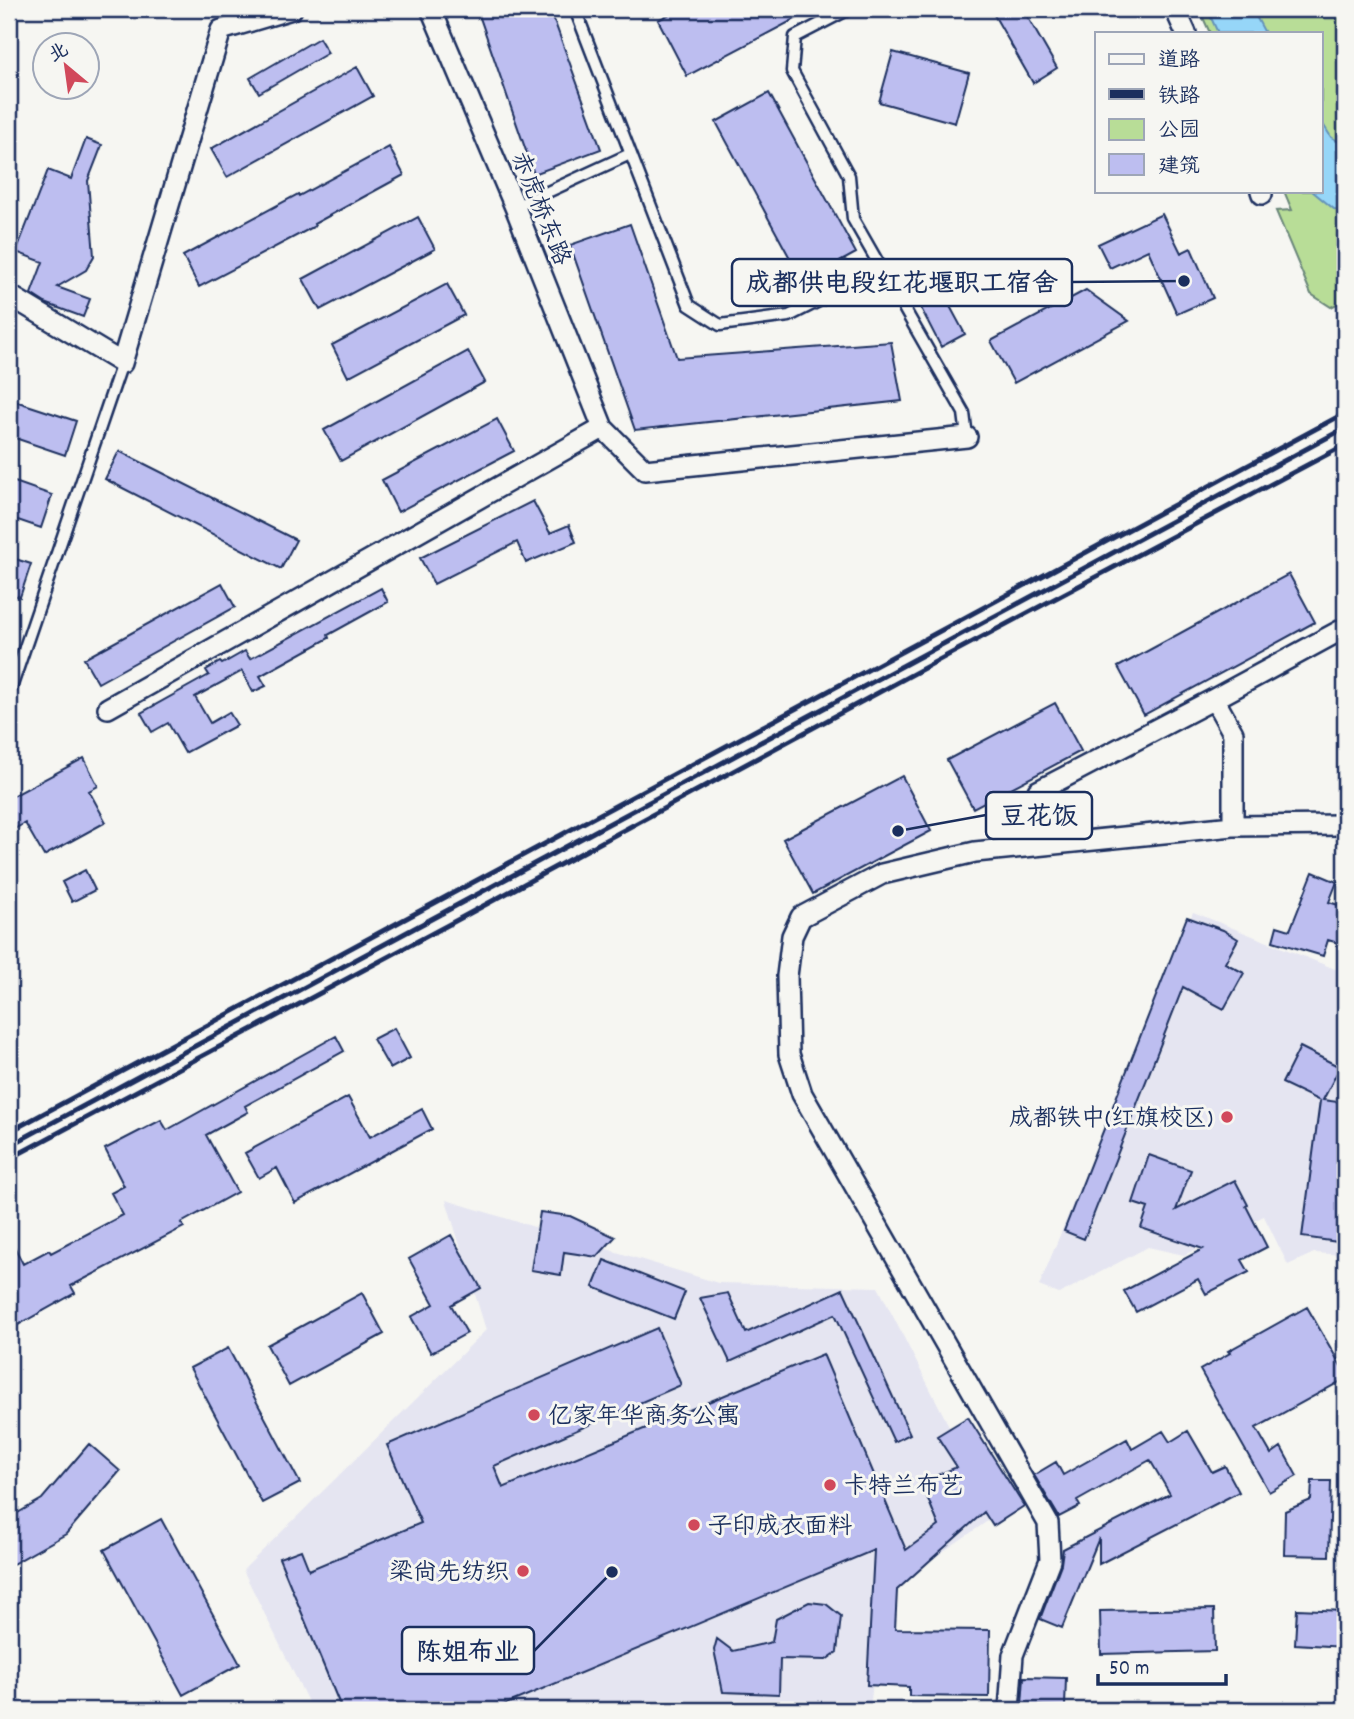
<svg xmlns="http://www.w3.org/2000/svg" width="1354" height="1719" viewBox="0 0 1354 1719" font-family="Dekko,'LXGW WenKai TC',sans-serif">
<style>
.built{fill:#e5e5f1}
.green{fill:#b8dd97;stroke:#6a867a;stroke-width:2}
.water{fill:#96d6f8;stroke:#6593ba;stroke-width:2}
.building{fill:#bdbef0;stroke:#1b2f5e;stroke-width:2}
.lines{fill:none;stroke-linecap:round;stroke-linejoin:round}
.service-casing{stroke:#1b2f5e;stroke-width:15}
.minor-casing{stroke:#1b2f5e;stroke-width:24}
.service{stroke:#f6f6f2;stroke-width:10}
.minor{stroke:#f6f6f2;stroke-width:19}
.rail{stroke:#1b2f5e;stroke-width:5}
.poi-dot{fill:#d1495b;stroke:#f6f6f2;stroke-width:2.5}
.labels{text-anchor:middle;stroke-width:6;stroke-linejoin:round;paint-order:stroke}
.street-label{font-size:24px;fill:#1b2f5e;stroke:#f6f6f2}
.poi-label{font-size:24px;fill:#1b2f5e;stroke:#f6f6f2;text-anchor:start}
.leader{fill:none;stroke:#1b2f5e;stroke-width:2.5}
.callout-dot{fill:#1b2f5e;stroke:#f6f6f2;stroke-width:2.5}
.callout{fill:#f6f6f2;stroke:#1b2f5e;stroke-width:2.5}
.callout-label{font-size:26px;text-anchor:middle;font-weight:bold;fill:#1b2f5e}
</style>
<rect width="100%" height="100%" fill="#f6f6f2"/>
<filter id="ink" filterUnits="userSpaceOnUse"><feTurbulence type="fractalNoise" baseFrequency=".0143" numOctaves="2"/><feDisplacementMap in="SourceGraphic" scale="14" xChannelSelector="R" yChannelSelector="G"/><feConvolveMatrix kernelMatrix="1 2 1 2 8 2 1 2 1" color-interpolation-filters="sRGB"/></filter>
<g filter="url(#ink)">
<path class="built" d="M1193,912L1345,973V992L1336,1013L1345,1017V1255L1314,1253L1288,1265L1264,1216L1184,1255L1148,1247L1059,1294L1039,1286Z
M446,1200L718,1283L878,1287L995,1516L884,1592L870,1708L811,1710H312L243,1570L486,1330Z"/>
<path class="green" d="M1199,9H1345V300L1331,307L1311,294L1276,211L1292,210L1284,191H1321V33H1210Z"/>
<path class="water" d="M1207,9H1252L1265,33H1218Z
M1321,121L1331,137L1345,145V212L1334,209L1312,191H1321Z"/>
<path class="building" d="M477,9H550L601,149L534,174Z
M680,9H814L687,76L658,20Z
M1005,9H1023L1057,68L1033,83L994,15Z
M319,38L328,53L259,93L250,78Z
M893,52L969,73L955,123L879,102Z
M357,67L373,96L227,177L211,149Z
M769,93L856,253L803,282L716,122Z
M86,139L102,145L88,181L94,256L86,270L57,287L90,299L83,317L45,303L31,294L43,262L16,252L48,170L71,179Z
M389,147L404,175L314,224L315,226L199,287L183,256L298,194L299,196Z
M1162,214L1181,253L1191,248L1213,298L1177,314L1148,250L1110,268L1098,244Z
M418,217L435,249L320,310L303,279Z
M630,224L677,358L891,342L902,401L635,430L570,245Z
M931,271L965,334L941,347L908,283Z
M447,284L464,315L348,377L332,345Z
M1086,290L1129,321L1014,383L991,341Z
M468,351L485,382L341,461L324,430Z
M9,399L76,421L65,455L9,436Z
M497,419L514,451L398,512L382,480Z
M119,451L296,540L281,569L105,479Z
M9,480L52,495L41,528L9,517Z
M533,501L550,533L569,525L576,542L526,563L517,542L434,584L420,558Z
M9,557L31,564L20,597L9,594Z
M1289,574L1315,622L1144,715L1118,667Z
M222,583L235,607L98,683L84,659Z
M381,588L388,602L328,635L329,638L260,676L266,686L253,692L242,671L195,697L210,723L229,712L237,725L185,753L168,723L152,732L141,713L209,675L206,670L220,662L222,664L245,651L250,659Z
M1055,703L1081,751L973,808L947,760Z
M84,758L98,786L89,791L106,822L44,856L25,823L9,832V798Z
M902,776L931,831L813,894L783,839Z
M85,870L95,890L72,902L62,882Z
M1313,872L1337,882L1329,902L1345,907V945L1328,940L1323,956L1273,941L1277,926L1290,930Z
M1187,917L1223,930L1238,939L1225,963L1244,973L1224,1009L1183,987L1084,1239L1064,1231Z
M394,1028L410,1058L390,1069L373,1039Z
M336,1036L344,1051L245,1106L248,1112L206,1135L237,1192L181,1223L184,1227L71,1286L75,1293L9,1330V1236L23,1264L49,1250L51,1253L123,1215L111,1193L124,1186L105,1149L161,1120L167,1130Z
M1300,1047L1340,1067L1323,1100L1345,1103V1243L1302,1237L1320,1101L1282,1083Z
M348,1097L370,1137L422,1109L432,1129L295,1203L277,1168L259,1178L245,1153Z
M1149,1155L1191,1170L1176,1210L1235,1180L1248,1205L1246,1206L1267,1247L1242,1260L1249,1272L1206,1294L1198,1279L1136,1312L1124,1291L1203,1249L1141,1228L1148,1208L1133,1203Z
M540,1212L570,1216L615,1237L597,1257L564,1252L561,1275L531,1270Z
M451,1235L481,1288L451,1305L467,1333L431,1353L411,1317L434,1304L409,1259Z
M604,1260L685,1292L674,1319L593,1287Z
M843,1289L910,1434L894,1442L835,1314L730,1362L700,1298L728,1293L746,1333Z
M362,1293L384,1334L289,1386L267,1345Z
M1307,1307L1345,1373V1379L1256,1428L1271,1454L1281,1447L1297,1476L1269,1492L1200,1370L1230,1353L1228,1351Z
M657,1328L681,1385L494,1466L503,1488L823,1354L906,1550L939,1526L921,1482L957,1467L937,1436L968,1417L1024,1506L993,1526L984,1512L897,1590L895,1629L990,1630L989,1697L909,1696V1687L867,1685L874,1550L492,1710H342L279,1558L301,1550L309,1570L421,1523L387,1445Z
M228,1348L300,1483L262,1503L190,1368Z
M1163,1431L1170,1442L1188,1431L1212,1472L1225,1466L1239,1492L1099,1564V1538L1062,1628L1040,1619L1061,1564L1063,1549L1170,1494L1150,1460L1077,1501L1080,1506L1059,1517L1034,1475L1056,1462L1063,1475L1127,1439L1132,1449Z
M89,1444L120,1471L66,1534L9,1566V1518L42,1499Z
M1312,1481H1331L1329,1556L1284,1555L1285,1511L1311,1500Z
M161,1519L240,1664L183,1695L104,1550Z
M809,1602L826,1604L841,1616L837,1652L826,1660L780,1659L779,1694L723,1692L714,1650L717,1639L733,1651L772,1642L776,1619Z
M1214,1609L1215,1651L1101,1654L1100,1611Z
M1297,1609L1345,1611V1647L1295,1644Z
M1024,1677L1066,1678L1065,1707L1022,1705Z"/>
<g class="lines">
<defs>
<path id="service" d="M575,9L689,305L720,325L789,316L882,269
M849,9L795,37L792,71L849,176L853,219L964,413L967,437
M515,207L630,154
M9,694L122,363"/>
<path id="minor" d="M431,9L515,207L603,428L645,470L967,437
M1175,9L1186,33
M1261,191L1262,194
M9,295L122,363L221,30L292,9
M1214,699L1233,733V826
M108,708L603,428
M1038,791L1214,699L1345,628
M1009,1710L1013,1655L1050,1560L1048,1523L802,1094L789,1054L787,976L792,936L801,917L882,874L975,852L1233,826L1345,825"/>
</defs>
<use href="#service" class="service-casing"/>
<use href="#minor" class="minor-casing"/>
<use href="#service" class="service"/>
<use href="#minor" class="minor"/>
<path class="rail" d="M9,1132L1345,413
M9,1146L1345,428
M9,1159L459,919L950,654L1345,445"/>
</g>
</g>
<g class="poi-dot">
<circle cx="1227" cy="1117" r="7"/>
<circle cx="534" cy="1415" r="7"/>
<circle cx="830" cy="1485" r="7"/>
<circle cx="694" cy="1525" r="7"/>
<circle cx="523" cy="1571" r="7"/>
</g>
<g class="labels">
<g class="street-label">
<text transform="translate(542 208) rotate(68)" y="8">赤虎桥东路</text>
</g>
<g class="poi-label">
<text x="1213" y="1125" text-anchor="end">成都铁中(红旗校区)</text>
<text x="548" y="1423">亿家年华商务公寓</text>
<text x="844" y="1493">卡特兰布艺</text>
<text x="708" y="1533">子印成衣面料</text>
<text x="509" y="1579" text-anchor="end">梁尚先纺织</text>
</g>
</g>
<path class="leader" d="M1184 281L1072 282M898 831L986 815M612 1572L534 1651"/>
<g class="callout-dot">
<circle cx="1184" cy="281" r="7"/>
<circle cx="898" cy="831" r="7"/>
<circle cx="612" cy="1572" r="7"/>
</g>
<g class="callout">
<rect x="732" y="259" width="340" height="47" rx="7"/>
<rect x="986" y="792" width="106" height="47" rx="7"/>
<rect x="402" y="1627" width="132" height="47" rx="7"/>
</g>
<g class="callout-label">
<text x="902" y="291">成都供电段红花堰职工宿舍</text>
<text x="1039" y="824">豆花饭</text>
<text x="468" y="1660">陈姐布业</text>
</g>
<rect width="1354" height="1719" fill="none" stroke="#f6f6f2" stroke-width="35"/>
<rect x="18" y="18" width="1319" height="1684" fill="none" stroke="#1b2f5e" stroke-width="2.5" filter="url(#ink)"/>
<rect x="1095" y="32" width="228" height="161" fill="#f6f6f2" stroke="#9ea6b7" stroke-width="2"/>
<rect x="1109" y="54" width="35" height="10" fill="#f6f6f2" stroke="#9ea6b7" stroke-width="2"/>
<text x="1158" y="66" font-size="21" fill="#1b2f5e">道路</text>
<rect x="1109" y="89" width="35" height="10" fill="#1b2f5e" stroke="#9ea6b7" stroke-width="2"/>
<text x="1158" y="102" font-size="21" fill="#1b2f5e">铁路</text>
<rect x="1109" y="119" width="35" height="21" fill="#b8dd97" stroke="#9ea6b7" stroke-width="2"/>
<text x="1158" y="136" font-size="21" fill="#1b2f5e">公园</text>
<rect x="1109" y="154" width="35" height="21" fill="#bdbef0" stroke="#9ea6b7" stroke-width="2"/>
<text x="1158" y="172" font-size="21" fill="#1b2f5e">建筑</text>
<g transform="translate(66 66) rotate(331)"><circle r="33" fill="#f6f6f2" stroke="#9ea6b7" stroke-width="2"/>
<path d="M0-5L12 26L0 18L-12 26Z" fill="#d1495b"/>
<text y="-10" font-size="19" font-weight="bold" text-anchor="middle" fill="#1b2f5e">北</text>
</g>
<path d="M1098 1674v10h128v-10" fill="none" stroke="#1b2f5e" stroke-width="3.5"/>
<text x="1109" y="1674" font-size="21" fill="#1b2f5e" stroke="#f6f6f2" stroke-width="5" paint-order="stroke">50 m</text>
</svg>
